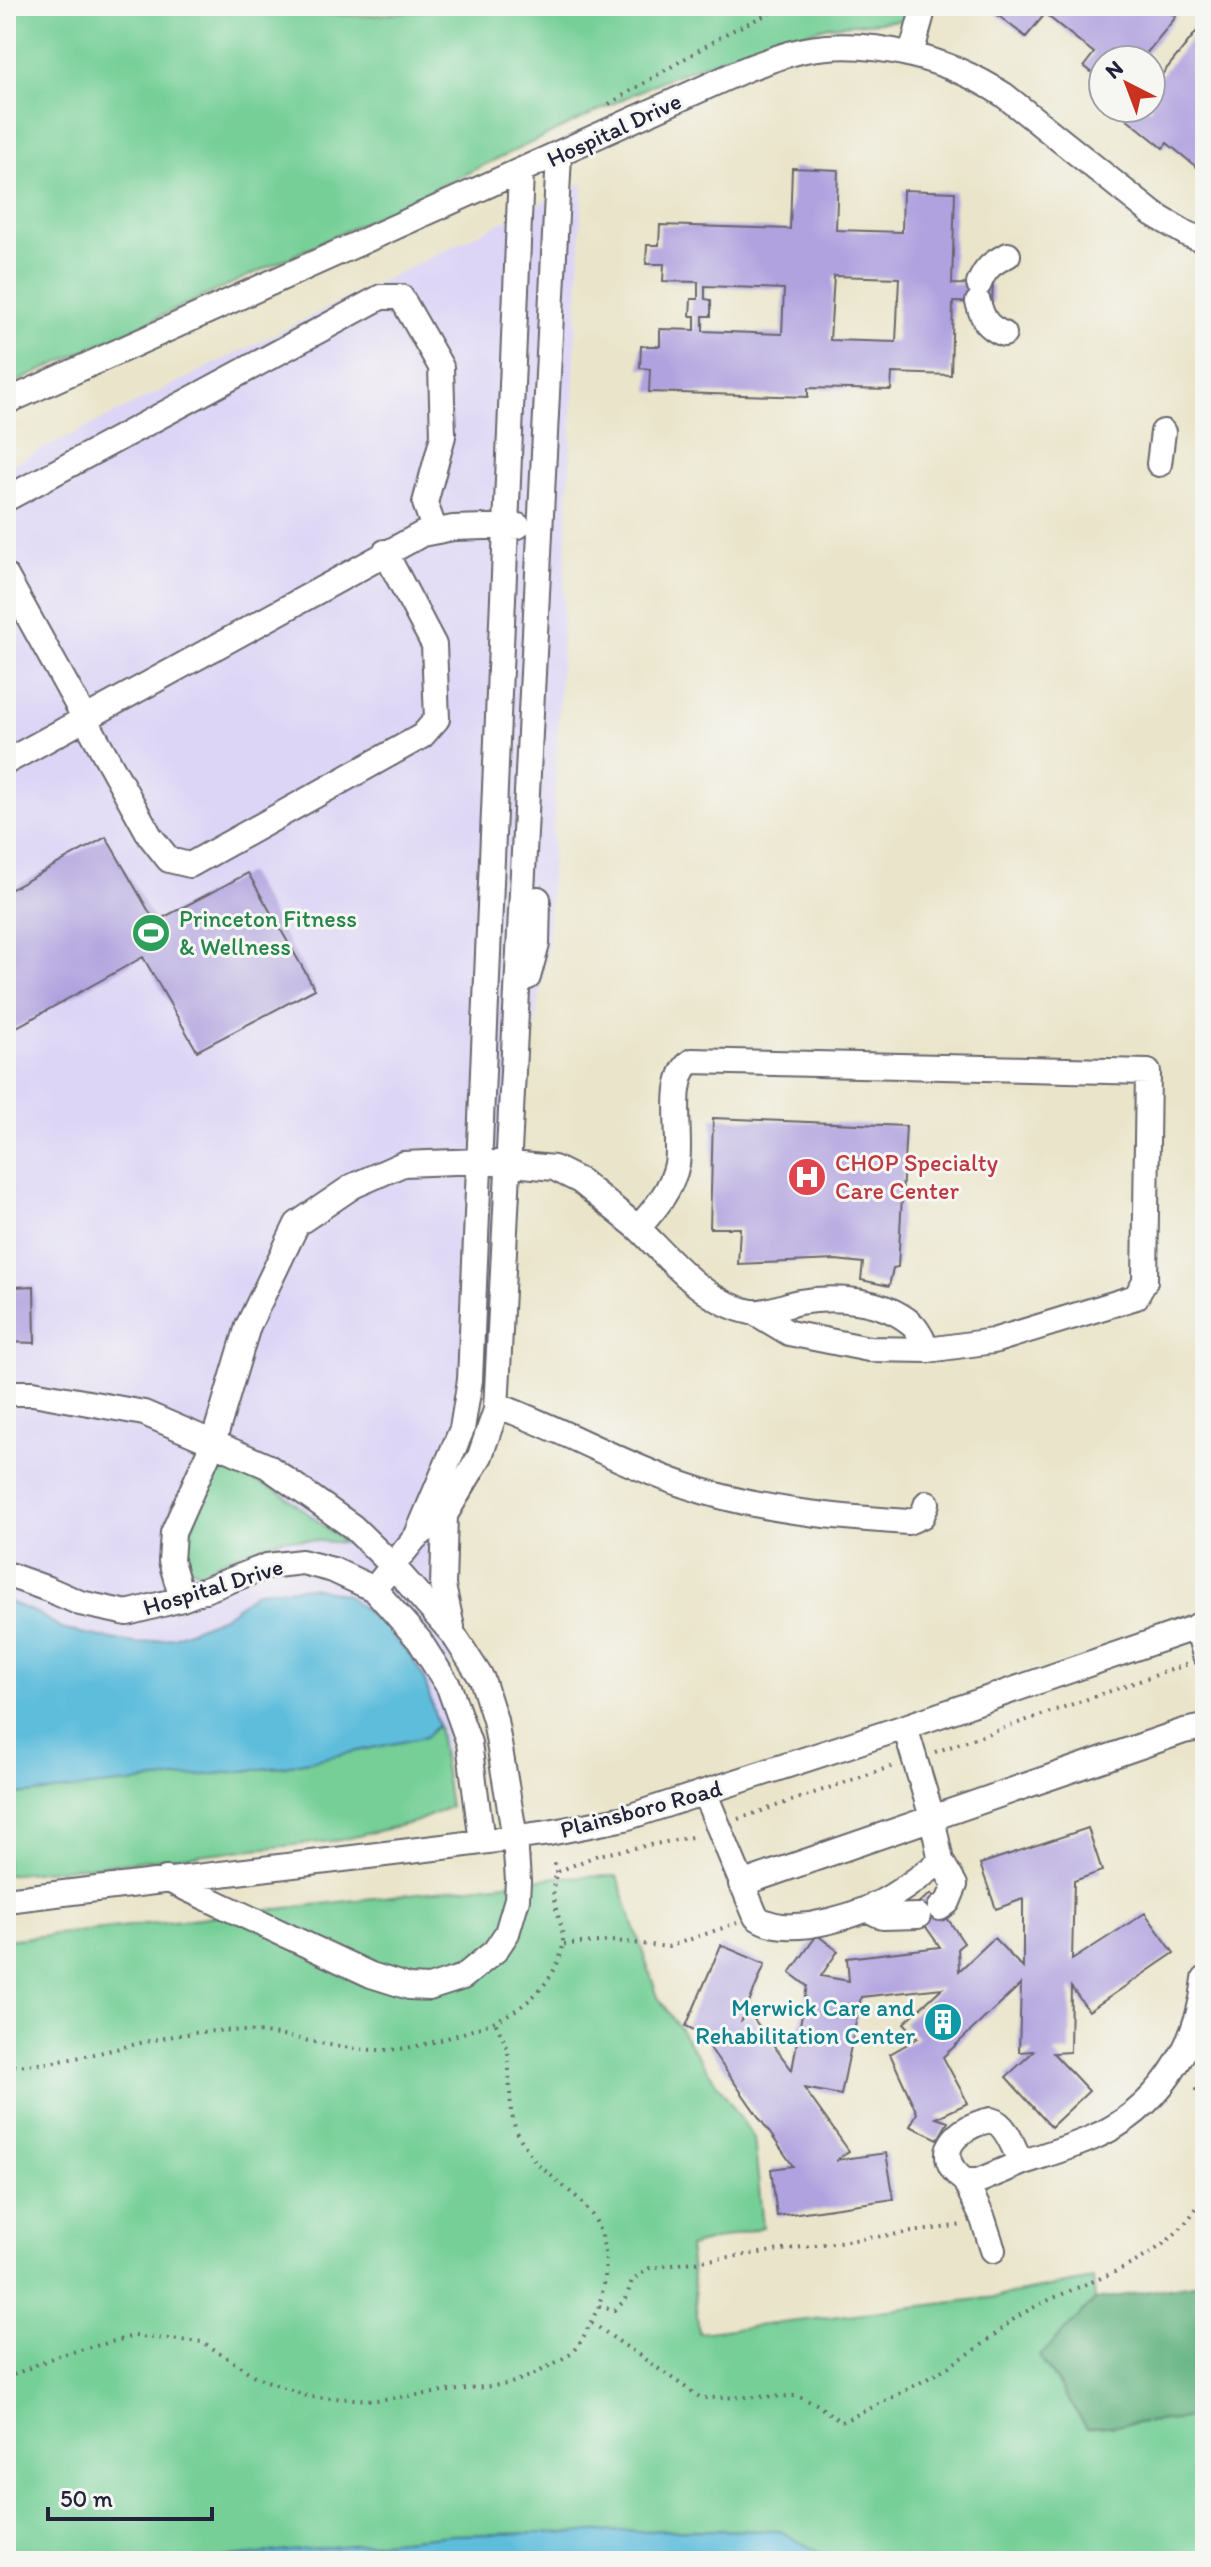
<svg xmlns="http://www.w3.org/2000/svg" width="1211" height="2567" viewBox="0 0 1211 2567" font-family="Itim,sans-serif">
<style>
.built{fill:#ddd5f6}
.green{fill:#75cf96;stroke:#4c7868;stroke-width:2}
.forest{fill:#60b27f;stroke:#416a5d;stroke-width:2}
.water{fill:#5ebddc;stroke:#40708c;stroke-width:2}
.building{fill:#b0a2df;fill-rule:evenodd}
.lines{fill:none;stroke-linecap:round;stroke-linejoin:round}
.minor-casing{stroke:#68666d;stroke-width:28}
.path{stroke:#68666d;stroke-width:4;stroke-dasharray:2 6;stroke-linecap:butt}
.minor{stroke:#fff;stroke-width:24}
.labels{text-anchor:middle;stroke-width:6;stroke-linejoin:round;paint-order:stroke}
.street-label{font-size:24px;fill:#22223b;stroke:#f6f6f2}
.leisure-label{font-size:24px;fill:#27864d;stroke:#f6f6f2;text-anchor:start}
.health-label{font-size:24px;fill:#be3a42;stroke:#f6f6f2;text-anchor:start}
.culture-label{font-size:24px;fill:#0d838f;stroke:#f6f6f2;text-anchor:end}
</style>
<rect width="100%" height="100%" fill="#f6f6f2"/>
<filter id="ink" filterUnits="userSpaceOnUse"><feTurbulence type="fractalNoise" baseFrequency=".0125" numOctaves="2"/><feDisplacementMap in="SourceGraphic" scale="16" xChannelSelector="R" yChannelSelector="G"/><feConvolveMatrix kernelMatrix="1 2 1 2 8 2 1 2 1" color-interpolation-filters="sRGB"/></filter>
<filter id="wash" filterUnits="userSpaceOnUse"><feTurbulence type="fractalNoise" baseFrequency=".006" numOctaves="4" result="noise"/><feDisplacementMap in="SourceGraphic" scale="32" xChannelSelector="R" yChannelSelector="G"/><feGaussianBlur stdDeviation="1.8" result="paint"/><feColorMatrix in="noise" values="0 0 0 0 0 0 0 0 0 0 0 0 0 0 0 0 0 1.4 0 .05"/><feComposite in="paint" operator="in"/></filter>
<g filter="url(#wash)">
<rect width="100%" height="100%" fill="#eae5ca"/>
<path class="built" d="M583,182L548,940L457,1554L442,1805L6,1861V467Z"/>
<path class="green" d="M6,6H124L363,16L474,6H906V20L829,26L725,57L665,79L316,245L6,387Z
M221,1466L282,1493L345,1543L284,1538L233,1556L199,1572L182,1564L186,1538Z
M438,1725L450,1807L415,1822L341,1840L6,1875V1796L280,1767L425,1737Z
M617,1876L658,1997L754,2138L763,2227L689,2247L699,2333L996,2297L1093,2279L1095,2300L1040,2357L1087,2428L1205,2416V2538L1202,2556L1193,2561H834L780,2531L685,2530L452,2535L190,2561H6V1940L558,1877Z"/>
<path class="forest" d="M1205,2282V2416L1087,2428L1040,2356L1095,2300Z"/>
<path class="water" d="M311,1587L347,1595L384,1627L410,1655L424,1678L438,1725L425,1737L280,1767L6,1796V1601L36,1613L65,1630L138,1644L174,1637L225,1616L257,1591Z
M685,2530L780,2531L834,2561H190L452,2535Z"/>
<g id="blocks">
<path class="building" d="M1001,6H1163L1176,17L1141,60H1103V101L1091,91L1100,79L1084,66L1094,53L1045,14L1026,37L995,13Z
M1201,26L1205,29V174L1167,143L1163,148L1126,118L1135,108H1151V88Z
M792,168L838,170L836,230L902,232L903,190L955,192L952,284L993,285L992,303L953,302L951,375L892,373L891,390L808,388V397L649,392L650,369L640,368L641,346H660V329L695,330V316H690L691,299H698V282L663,281L664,264H646L647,245H659L660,225L790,229ZM834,276L899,278L896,342L830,340ZM705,286L784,289L782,334L703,331V316H711V300L705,299Z
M106,837L155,922L248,873L315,989L197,1051L143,957L6,1033V892Z
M713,1118L906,1126L898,1267L893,1268L889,1286L861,1280L863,1263L836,1260L738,1264L740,1228H710Z
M6,1260L13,1287L34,1286L35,1343L6,1342Z
M1088,1828L1102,1871L1074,1881L1072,1960L1145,1913L1174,1953L1089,2011L1071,1987L1070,2052L1053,2053L1089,2091L1051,2127L1006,2077L1034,2051L1019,2052L1021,1984L943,2057L968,2103L936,2118L948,2122L938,2139L910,2126L917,2113L890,2054L918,2038L904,2023L942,1988L861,1997L841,2095L804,2088L849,2151L836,2160L886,2153L894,2199L777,2216L771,2169L793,2166L708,2045L716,2041L686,2026L721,1945L765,1964L742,2020L750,2014L792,2070L807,1986L790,1973L817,1935L838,1951L821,1976L849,1981L847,1958L940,1947L912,1907L931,1894L964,1943L958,1948L959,1971L994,1938L1023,1968V1899L996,1909L980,1864Z"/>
</g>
</g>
<g filter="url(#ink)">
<use href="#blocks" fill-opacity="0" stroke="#68666d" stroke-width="2"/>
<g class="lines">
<defs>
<path id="minor" d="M911,55L924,6
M979,284C985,268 993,262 1008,255
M978,302C983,320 987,327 1004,334
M6,402L746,69C765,62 785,54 805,50C870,37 949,59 1004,95L1153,214L1187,234L1205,241
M1159,464L1163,432
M6,499L381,297H401L441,367L443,436L425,503L435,531
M6,576L150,836L169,860L190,865L422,736L437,719L434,645L385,552
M6,762L422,534L453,528L518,526
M528,977L537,944L538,899
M638,1228C670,1259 704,1303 751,1312C765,1314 785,1305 799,1302C836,1296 883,1299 912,1324C919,1330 923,1341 928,1350
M6,1393H33L144,1413L267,1466L353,1527L393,1566L453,1634L482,1679L495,1720L515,1838L518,1881L517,1899L507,1933L495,1951L463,1977L429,1988L409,1987L371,1975L166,1879
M496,1405C559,1428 618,1462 681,1484C753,1510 832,1517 908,1522L922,1516L927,1503
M445,1515L443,1586L452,1627
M417,1535L462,1429L470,1380L521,172
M6,1574L48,1589L80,1603L127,1613L182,1599L267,1566L302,1562L333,1570L374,1589L419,1640L449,1687L469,1743L482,1842
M374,1589L415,1538L445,1515L480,1456L496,1410L559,155
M182,1599L171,1561L173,1533L213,1443L248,1326L297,1224L353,1186L403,1164L480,1161L554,1168L580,1181L638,1228C655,1209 672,1189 677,1164C682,1136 667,1077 692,1061L1148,1072L1145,1281L1136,1297L993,1341L928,1350L869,1349L789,1333L754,1312
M1197,1626L1205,1655
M705,1794L756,1917C772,1928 792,1927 810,1925C868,1915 895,1897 941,1861L932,1817L905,1727
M741,1884L1184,1731L1205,1727
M6,1900L451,1846L549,1833L625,1818L905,1727L1205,1624
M940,1908L948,1902L955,1885L941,1861
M869,1910L883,1917L918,1916
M991,2120C1007,2124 1014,2149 1021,2163L978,2181H965C928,2154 958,2126 991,2120Z
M1021,2163C1044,2155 1069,2148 1092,2138C1156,2111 1198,2048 1205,1979
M965,2181L983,2219L993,2250"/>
</defs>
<use href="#minor" class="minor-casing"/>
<path class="path" d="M609,104L729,32L785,6
M935,1752L1188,1664
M738,1819L893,1766
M554,1863L557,1872
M564,1944L616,1941L668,1947L737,1923
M6,2067C24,2065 42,2064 60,2061C113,2052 162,2034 215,2031C273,2027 322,2049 377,2050C409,2051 442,2040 472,2030C501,2020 528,2007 547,1981C554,1972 563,1954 563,1942C563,1915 546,1902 557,1872L598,1855L697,1836
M1205,2087L1196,2090L1205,2111
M599,2306L615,2310L626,2299L632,2280L650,2268L963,2225
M592,2323L701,2398L797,2396L816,2404L841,2422C887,2401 934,2377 976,2349C993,2338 1007,2322 1025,2312C1092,2275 1166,2268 1205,2194
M6,2378L57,2356L134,2336L203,2342L256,2377L310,2397L376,2400L508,2384L533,2375L571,2354L582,2340L599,2306L605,2280L606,2257L602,2237L595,2219L580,2200L536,2163L516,2132L511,2111L508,2049L495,2022"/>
<use href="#minor" class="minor"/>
</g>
</g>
<defs>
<symbol id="stadium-disc" viewBox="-11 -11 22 22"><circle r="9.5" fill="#2e9e5b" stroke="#f6f6f2"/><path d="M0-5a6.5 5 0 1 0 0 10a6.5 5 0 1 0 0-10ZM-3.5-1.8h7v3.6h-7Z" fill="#fff"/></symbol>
<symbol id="hospital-disc" viewBox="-11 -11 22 22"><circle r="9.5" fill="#e0444e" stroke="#f6f6f2"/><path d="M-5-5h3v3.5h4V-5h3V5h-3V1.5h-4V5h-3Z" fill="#fff"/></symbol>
<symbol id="building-disc" viewBox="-11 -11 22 22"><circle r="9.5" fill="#0f9aa8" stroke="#f6f6f2"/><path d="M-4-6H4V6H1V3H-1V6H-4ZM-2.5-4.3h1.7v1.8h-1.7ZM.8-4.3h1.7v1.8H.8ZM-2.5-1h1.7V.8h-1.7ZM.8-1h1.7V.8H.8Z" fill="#fff"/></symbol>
</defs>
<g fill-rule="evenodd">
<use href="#stadium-disc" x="129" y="911" width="44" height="44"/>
<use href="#hospital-disc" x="785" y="1155" width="44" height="44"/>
<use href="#building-disc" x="921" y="2000" width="44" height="44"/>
</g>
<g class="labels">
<g class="street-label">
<text transform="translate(614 130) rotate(-25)" y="8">Hospital Drive</text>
<text transform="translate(213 1587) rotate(-17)" y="8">Hospital Drive</text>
<text transform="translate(641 1809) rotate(-15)" y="8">Plainsboro Road</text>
</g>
<g class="leisure-label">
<text x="179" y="927">Princeton Fitness<tspan x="179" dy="28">&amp; Wellness</tspan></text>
</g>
<g class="health-label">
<text x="835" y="1171">CHOP Specialty<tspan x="835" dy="28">Care Center</tspan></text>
</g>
<g class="culture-label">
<text x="915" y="2016">Merwick Care and<tspan x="915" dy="28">Rehabilitation Center</tspan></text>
</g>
</g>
<rect width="1211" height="2567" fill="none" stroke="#f6f6f2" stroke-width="32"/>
<g transform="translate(1127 84) rotate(318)"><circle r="38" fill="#f6f6f2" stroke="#a1a1a9" stroke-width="2"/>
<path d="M0-6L14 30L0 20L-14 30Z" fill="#c8321e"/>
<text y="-12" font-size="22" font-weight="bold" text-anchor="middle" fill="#22223b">N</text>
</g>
<path d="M48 2507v12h164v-12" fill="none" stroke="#22223b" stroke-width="4"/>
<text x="60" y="2507" font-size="24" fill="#22223b" stroke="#f6f6f2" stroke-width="6" paint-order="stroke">50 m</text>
</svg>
